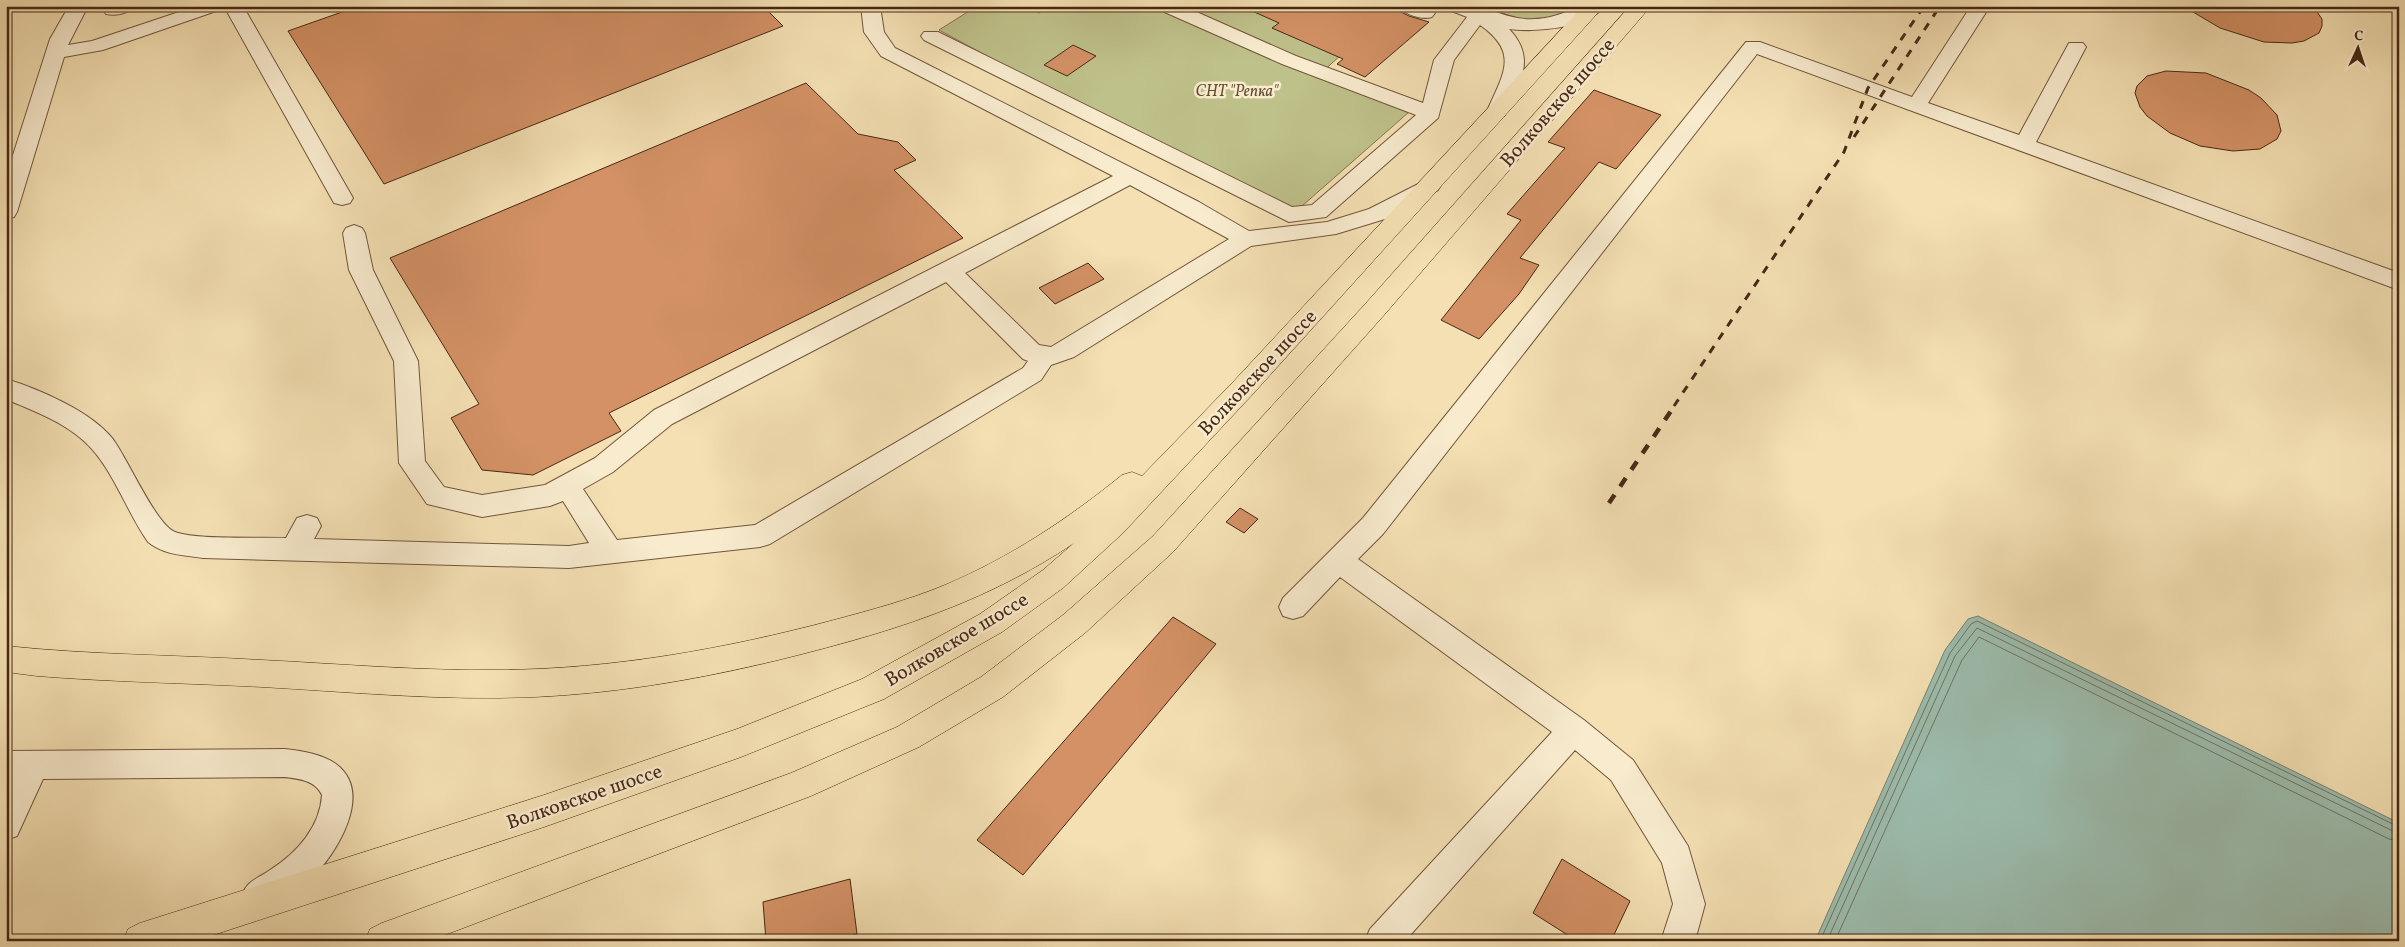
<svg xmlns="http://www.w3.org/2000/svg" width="2405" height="947" viewBox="0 0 2405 947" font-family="Vollkorn,serif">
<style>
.green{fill:#bfc18a;stroke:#837450}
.water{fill:#9cbdae;stroke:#7a8171}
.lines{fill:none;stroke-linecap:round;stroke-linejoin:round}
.shore{stroke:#727262;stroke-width:1}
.building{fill:#d39165;stroke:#472815}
.minor-casing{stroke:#72563c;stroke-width:2}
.major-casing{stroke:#472815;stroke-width:1}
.minor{fill:#f8ebce;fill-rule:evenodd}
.major{fill:#f4e0b3;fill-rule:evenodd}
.rail-far1{stroke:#472815;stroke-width:3;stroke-dasharray:8 8;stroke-linecap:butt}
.rail{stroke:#472815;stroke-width:4.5;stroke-dasharray:10 10;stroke-linecap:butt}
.labels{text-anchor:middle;stroke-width:5;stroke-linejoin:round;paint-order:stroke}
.far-park-label{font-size:16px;font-style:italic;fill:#654e32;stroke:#f8ebce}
.street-label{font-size:20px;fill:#472815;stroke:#f8ebce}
</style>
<rect width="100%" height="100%" fill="#f4e0b3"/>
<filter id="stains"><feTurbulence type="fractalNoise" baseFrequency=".004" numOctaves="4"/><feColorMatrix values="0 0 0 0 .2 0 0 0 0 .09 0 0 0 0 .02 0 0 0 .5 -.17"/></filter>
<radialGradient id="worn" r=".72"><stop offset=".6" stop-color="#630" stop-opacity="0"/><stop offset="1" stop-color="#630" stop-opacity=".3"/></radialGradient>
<path class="green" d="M977,6H1023L1039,13L1049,6H1294L1363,35L1320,74L1409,112L1294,213L1022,75L939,30Z
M1484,6H1569C1546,32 1512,17 1484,6Z"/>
<path class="water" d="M1978,616L2399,823V941H1815L1945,650L1968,619Z"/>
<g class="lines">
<path class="shore" d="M1820,941L1950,653L1971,624L1977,621L2399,827
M1827,941L1955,656L1977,628L2399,834
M1835,941L1962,660L1979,637L2389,839L2399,841"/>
</g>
<path class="building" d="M359,6H763L783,26L384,184L288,31Z
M1241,6H1389L1409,16L1429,22L1365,77L1337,64L1343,59L1272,28L1279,23Z
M2183,6H2313L2322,19V26L2319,33L2304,41L2292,43L2264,42L2220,28Z
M1073,45L1096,56L1067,76L1044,65Z
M2166,71L2206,73L2249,90L2261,98L2277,115L2281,131L2277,139L2260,149L2233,151L2200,146L2170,133L2147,116L2140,107L2135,93L2137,86L2147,76Z
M806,83L858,134L898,142L916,160L894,170L963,238L609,413L621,431L533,475L482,470L451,418L479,404L390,258Z
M1594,90L1661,115L1616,169L1599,162L1520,258L1539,265L1519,294L1479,339L1441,320L1521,220L1507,214L1565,148L1548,142Z
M1088,263L1104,279L1055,304L1039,288Z
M1240,508L1258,519L1244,533L1226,522Z
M1173,617L1216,644L1023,875L977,840Z
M1562,859L1630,901L1611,941H1577L1533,913Z
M850,879L857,934L833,941H766L763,902Z"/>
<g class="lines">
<defs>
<path id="minor" d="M69,6H88L68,45L92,41L197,6H243L353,198L350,203L342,205L334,203L225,8L103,50L64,57L17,212L14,217L6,219V177L50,39Z
M106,6H134C129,14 115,16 106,14L103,10Z
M861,6H880L884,32L895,48L1199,202L1249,231L1327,222L1369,209L1430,178L1438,180L1441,185L1438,190L1385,219L1336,234L1251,246L1074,357L1051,365L1041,380L770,544L760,547L569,568L203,558C183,555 164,555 148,542C126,511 112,466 84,441C62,421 33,411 6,399V379C39,389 90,411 112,438C127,457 156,525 175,532C197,540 259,537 286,538L297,518L307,515L317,518L321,526L314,539L569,546L589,543L563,501L550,506L482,517L427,504L399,463L394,361L349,270L343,233L346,228L354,225L362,228L365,233L373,270L418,361L425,461L444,487L482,495L545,485L595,458L654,410L1113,176L881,56L864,32ZM1130,185L1229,239L1051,347L1039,345L965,273ZM946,282L1023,359L1028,361L1023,368L755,525L617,540L583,489L613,472L672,424Z
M1158,6H1183L1296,56L1423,103L1434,60L1467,17L1449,10L1447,6C1455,6 1465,5 1474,6C1500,11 1514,23 1545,18C1565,15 1583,2 1603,7C1589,29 1533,32 1509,29C1536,57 1521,81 1507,111L1504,116L1497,117L1490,116L1487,111C1503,74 1520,53 1480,25L1454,60L1438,118L1326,217L1289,222L924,40L921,36L924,32H938L1292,207L1312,205L1416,115L1282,64L1160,10Z
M1399,6H1425L1435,13L1432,17C1422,20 1405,15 1399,6Z
M1971,6H1990L1928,103L2019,135L2069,43H2083L2086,47L2036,142L2399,273V290L1757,54L1383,534L1358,559L1584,720L1633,760L1688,846L1705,904L1695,941H1661L1673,904L1662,863L1611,780L1575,750L1405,941H1365L1370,929L1552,732L1340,577L1303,616L1293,619L1283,616L1279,607L1283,598L1363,518L1746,42H1760L1912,97Z
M285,749C302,751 322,754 336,764C375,793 336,855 310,880C295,893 277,904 258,911L246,906L242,895C248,880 257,879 270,870C297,853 320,827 322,795C315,780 299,779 285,777L43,779L17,836L6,840V790L12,779H6V751Z"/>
<path id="major" d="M1583,6H1604L1252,395L1123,533L1063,588L1002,632L884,699L741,757L544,827L195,941H123L128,929L140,923L544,795L737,729L862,679L980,614L1043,570L1074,543C988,601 897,630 798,655C712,677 623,693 534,697C443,701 352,692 262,687C187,683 112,682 37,676L6,672V646C91,655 177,655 262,660C341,664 421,671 500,670C613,669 725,649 834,620C871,610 909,600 945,585C1009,558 1068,519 1122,475L1132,472L1142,476L1234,381Z
M1630,6H1651L1385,314L1173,552L1085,633L1003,697L919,747L811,796L429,941H365L370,929L382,923L791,773L897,727L981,677L1063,615L1153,536L1367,302Z"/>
</defs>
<use href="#minor" class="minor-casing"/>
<use href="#major" class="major-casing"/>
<use href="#minor" class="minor"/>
<use href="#major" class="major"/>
<path class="rail-far1" d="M1854,137L1940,6
M1674,406L1844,152L1868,88L1924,6"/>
<path class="rail" d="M1609,503L1675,405"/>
</g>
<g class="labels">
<g class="far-park-label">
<text x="1237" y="96">СНТ "Репка"</text>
</g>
<g class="street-label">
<text transform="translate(1557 102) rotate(-49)" y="7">Волковское шоссе</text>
<text transform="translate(1257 372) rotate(-47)" y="7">Волковское шоссе</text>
<text transform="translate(956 639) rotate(-31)" y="7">Волковское шоссе</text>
<text transform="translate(584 796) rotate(-19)" y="7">Волковское шоссе</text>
</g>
</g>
<rect width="2405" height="947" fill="none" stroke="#f4e0b3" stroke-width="25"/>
<rect x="8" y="8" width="2390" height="932" fill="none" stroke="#472815" stroke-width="2.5"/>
<rect x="12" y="12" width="2380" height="922" fill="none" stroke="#472815"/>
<g transform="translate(2358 48) rotate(3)" stroke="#f8ebce" stroke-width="4" paint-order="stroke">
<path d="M0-4L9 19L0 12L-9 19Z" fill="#472815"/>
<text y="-8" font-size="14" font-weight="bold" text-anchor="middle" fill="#472815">С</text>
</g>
<rect width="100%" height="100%" filter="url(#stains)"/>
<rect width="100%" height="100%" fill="url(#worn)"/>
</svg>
